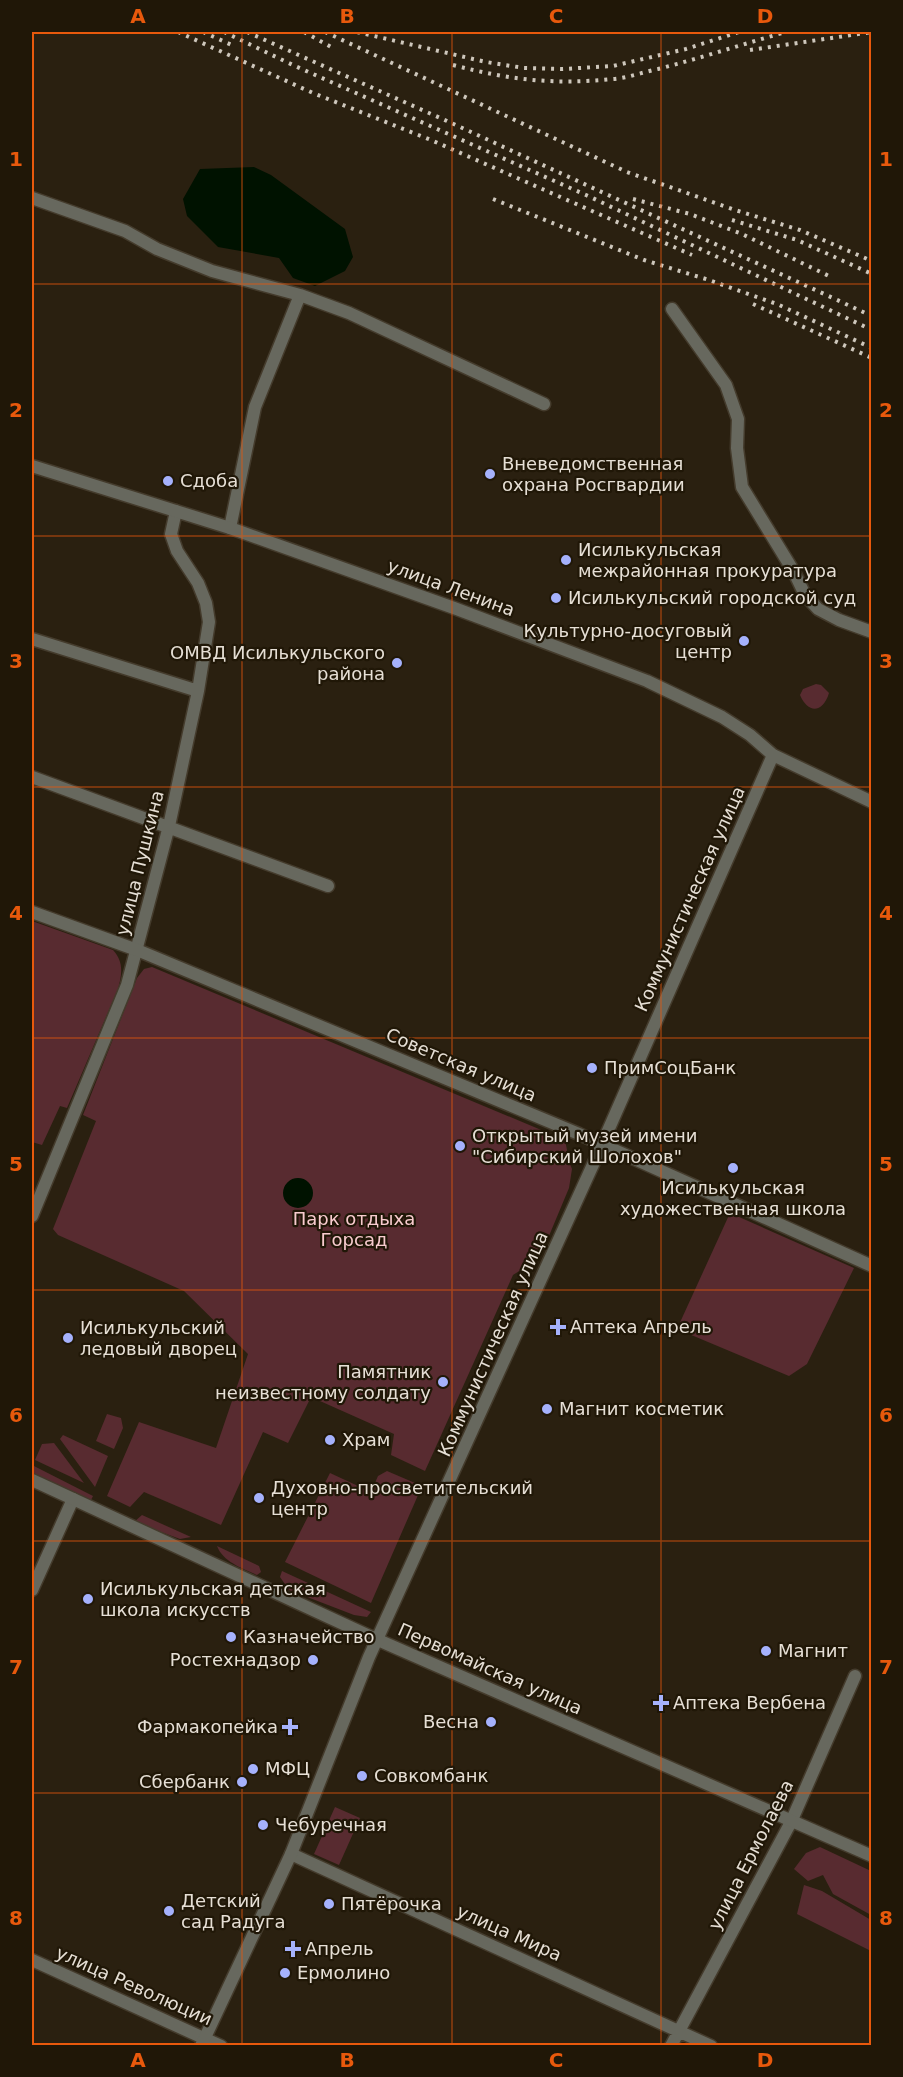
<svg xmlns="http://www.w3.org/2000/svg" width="903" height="2077" viewBox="0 0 903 2077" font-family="'DejaVu Sans',sans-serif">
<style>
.green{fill:#582b30}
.water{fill:#001200}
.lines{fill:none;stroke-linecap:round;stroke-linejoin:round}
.minor-casing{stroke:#443b2c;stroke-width:15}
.tertiary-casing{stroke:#443b2c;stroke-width:15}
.minor{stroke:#67685e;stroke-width:12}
.tertiary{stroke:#67685e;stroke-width:12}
.rail{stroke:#cec7bc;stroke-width:4;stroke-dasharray:3 6;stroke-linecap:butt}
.grid{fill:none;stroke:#e8590c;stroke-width:1.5;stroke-opacity:0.55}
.poi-dot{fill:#a5b1fc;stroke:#201707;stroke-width:2}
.labels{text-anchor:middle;stroke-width:4.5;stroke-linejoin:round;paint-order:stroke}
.poi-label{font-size:18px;fill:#e6dfd5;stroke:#201707;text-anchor:start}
.street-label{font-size:18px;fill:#e6dfd5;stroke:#201707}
.park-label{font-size:18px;fill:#f8cbce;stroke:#201707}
.neatline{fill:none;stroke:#e8590c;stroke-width:2}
.grid-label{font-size:20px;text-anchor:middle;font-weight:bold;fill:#e8590c}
</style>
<rect width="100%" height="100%" fill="#2a2010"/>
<path class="green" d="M816,684L821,685L829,693C823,713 808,714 800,695L803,689Z
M32,921L113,950C124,962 122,974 118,989L67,1108L60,1106L42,1145L32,1142Z
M152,967L565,1140L567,1150L566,1154L572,1169L569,1188L546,1243L530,1264L513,1275L425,1471L391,1455L394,1434L311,1397L288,1443L263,1432L221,1525L144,1492L130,1507L107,1496L139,1422L216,1448L248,1354L184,1291L58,1235L53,1229L96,1121L83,1115L137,978L144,969Z
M730,1213L854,1268L807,1364L789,1376L677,1329Z
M107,1414L121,1418L123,1428L114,1449L96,1441Z
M63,1435L108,1456L95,1487L60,1439Z
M54,1443L84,1483L35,1460L42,1444Z
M32,1465L93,1496L91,1500L32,1473Z
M387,1471L422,1486L371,1603L285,1562L330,1473L371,1492L378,1476Z
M142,1515L191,1537L180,1539L134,1522Z
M217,1546L259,1566L261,1572L257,1575C242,1568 223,1562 217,1546Z
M282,1571L371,1612L367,1617L354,1615L289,1590L280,1577Z
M335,1807L360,1818L339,1865L314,1854Z
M820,1847L871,1871V1915L833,1894L823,1875L808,1881L794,1869L806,1853Z
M804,1885L822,1891L871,1920V1951L797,1914Z"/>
<path class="water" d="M254,167L271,175L345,229L353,257L345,271L315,286L293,278L279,258L218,247L187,216L183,199L200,169Z
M283 1193a15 15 0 1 1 30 0a15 15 0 1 1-30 0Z"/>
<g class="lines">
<defs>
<path id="minor" d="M32,198L125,231L157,249L212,271L300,295L349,313L544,404
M672,309L726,385L738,419L737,448L742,487L794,572L805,595L818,609L839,620L872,632
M230,528L255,407L300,295
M32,639L198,691
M32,777L328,886
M32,1216L127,985L169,826L198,691L209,622L206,603L198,583L177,551L171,534L176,511
M32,1590L73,1499
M291,1854L711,2046
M32,1960L221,2046
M671,2046L791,1822L855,1676"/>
<path id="tertiary" d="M32,466L230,528L454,608L647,681L722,717L750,735L773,755L872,802
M32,912L137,950L579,1134L872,1266
M32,1480L378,1640L872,1856
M201,2046L291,1854L369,1657L596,1158L773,755"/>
</defs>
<use href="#minor" class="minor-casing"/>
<use href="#tertiary" class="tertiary-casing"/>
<use href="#minor" class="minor"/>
<use href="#tertiary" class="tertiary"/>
<path class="rail" d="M178,32L313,93L431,140L692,255
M203,32L234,46
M224,32L295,66L586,195L872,330
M247,32L447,121L872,316
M304,32L333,48
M325,32L627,172L735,210L800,230L872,261
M357,32L486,62L524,68L563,69L613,66L686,49L739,32
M750,50L872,32
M453,65C510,80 554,85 613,79C628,78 643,72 658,69C701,58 743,44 786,32
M493,199L644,260L709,280L777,304L872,348
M633,199L690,214L742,234L831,277
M732,220L797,240L872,274
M753,304L872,358"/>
</g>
<path class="grid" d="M242,32V2046M452,32V2046M661,32V2046M32,284H872M32,536H872M32,787H872M32,1038H872M32,1290H872M32,1541H872M32,1793H872"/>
<g class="poi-dot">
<circle cx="490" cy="474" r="6"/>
<circle cx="168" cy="481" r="6"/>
<circle cx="566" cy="560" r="6"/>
<circle cx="556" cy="598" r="6"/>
<circle cx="744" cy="641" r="6"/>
<circle cx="397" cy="663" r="6"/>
<circle cx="592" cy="1068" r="6"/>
<circle cx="460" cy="1146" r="6"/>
<circle cx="733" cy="1168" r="6"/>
<path d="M555 1318h6v6h6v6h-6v6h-6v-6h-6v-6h6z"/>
<circle cx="68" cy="1338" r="6"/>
<circle cx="443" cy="1382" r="6"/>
<circle cx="547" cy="1409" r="6"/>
<circle cx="330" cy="1440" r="6"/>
<circle cx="259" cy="1498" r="6"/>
<circle cx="88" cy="1599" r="6"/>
<circle cx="231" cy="1637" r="6"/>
<circle cx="766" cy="1651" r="6"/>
<circle cx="313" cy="1660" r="6"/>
<path d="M658 1694h6v6h6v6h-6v6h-6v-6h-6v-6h6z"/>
<circle cx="491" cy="1722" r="6"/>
<path d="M287 1718h6v6h6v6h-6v6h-6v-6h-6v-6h6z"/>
<circle cx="253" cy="1769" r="6"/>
<circle cx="362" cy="1776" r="6"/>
<circle cx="242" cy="1782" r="6"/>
<circle cx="263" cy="1825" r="6"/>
<circle cx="329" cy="1904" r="6"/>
<circle cx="169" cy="1911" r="6"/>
<path d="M290 1940h6v6h6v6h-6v6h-6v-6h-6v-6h6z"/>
<circle cx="285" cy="1973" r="6"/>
</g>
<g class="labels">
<g class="poi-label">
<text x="502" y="470">Вневедомственная<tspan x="502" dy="21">охрана Росгвардии</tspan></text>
<text x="180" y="487">Сдоба</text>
<text x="578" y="556">Исилькульская<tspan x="578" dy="21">межрайонная прокуратура</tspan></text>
<text x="568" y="604">Исилькульский городской суд</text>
<text x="732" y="637" text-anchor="end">Культурно-досуговый<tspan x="732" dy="21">центр</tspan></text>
<text x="385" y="659" text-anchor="end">ОМВД Исилькульского<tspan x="385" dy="21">района</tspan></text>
<text x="604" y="1074">ПримСоцБанк</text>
<text x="472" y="1142">Открытый музей имени<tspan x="472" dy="21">"Сибирский Шолохов"</tspan></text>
<text x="733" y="1194" text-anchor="middle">Исилькульская<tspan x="733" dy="21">художественная школа</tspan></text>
<text x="570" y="1333">Аптека Апрель</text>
<text x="80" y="1334">Исилькульский<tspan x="80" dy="21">ледовый дворец</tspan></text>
<text x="431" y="1378" text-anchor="end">Памятник<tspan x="431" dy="21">неизвестному солдату</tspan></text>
<text x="559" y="1415">Магнит косметик</text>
<text x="342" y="1446">Храм</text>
<text x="271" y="1494">Духовно-просветительский<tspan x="271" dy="21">центр</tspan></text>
<text x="100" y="1595">Исилькульская детская<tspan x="100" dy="21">школа искусств</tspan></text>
<text x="243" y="1643">Казначейство</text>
<text x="778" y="1657">Магнит</text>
<text x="301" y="1666" text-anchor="end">Ростехнадзор</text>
<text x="673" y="1709">Аптека Вербена</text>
<text x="479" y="1728" text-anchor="end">Весна</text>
<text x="278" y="1733" text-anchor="end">Фармакопейка</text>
<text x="265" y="1775">МФЦ</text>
<text x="374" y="1782">Совкомбанк</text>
<text x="230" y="1788" text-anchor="end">Сбербанк</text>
<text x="275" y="1831">Чебуречная</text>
<text x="181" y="1907">Детский<tspan x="181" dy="21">сад Радуга</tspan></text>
<text x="341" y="1910">Пятёрочка</text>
<text x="305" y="1955">Апрель</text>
<text x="297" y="1979">Ермолино</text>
</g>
<g class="street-label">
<text transform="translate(451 588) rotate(20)" y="6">улица Ленина</text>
<text transform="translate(140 863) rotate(-76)" y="6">улица Пушкина</text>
<text transform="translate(690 899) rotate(-66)" y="6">Коммунистическая улица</text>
<text transform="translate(461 1065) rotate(23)" y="6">Советская улица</text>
<text transform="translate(493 1344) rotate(-66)" y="6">Коммунистическая улица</text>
<text transform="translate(490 1669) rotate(24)" y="6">Первомайская улица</text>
<text transform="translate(751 1855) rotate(-63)" y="6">улица Ермолаева</text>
<text transform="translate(509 1933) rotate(24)" y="6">улица Мира</text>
<text transform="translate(134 1986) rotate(24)" y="6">улица Революции</text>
</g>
<g class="park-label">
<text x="354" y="1225">Парк отдыха<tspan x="354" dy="21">Горсад</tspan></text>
</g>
</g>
<rect width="903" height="2077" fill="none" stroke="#201707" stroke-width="66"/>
<rect x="33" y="33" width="837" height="2011" class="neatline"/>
<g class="grid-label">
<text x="138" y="23">A</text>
<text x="347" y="23">B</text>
<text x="556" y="23">C</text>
<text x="765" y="23">D</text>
<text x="16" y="166">1</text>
<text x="886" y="166">1</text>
<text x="16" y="417">2</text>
<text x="886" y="417">2</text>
<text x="16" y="668">3</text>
<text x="886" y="668">3</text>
<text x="16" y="920">4</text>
<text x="886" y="920">4</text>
<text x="16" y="1171">5</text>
<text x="886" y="1171">5</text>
<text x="16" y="1422">6</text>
<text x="886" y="1422">6</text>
<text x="16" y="1674">7</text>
<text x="886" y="1674">7</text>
<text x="16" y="1925">8</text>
<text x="886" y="1925">8</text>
<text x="138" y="2067">A</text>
<text x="347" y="2067">B</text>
<text x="556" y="2067">C</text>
<text x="765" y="2067">D</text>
</g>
</svg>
